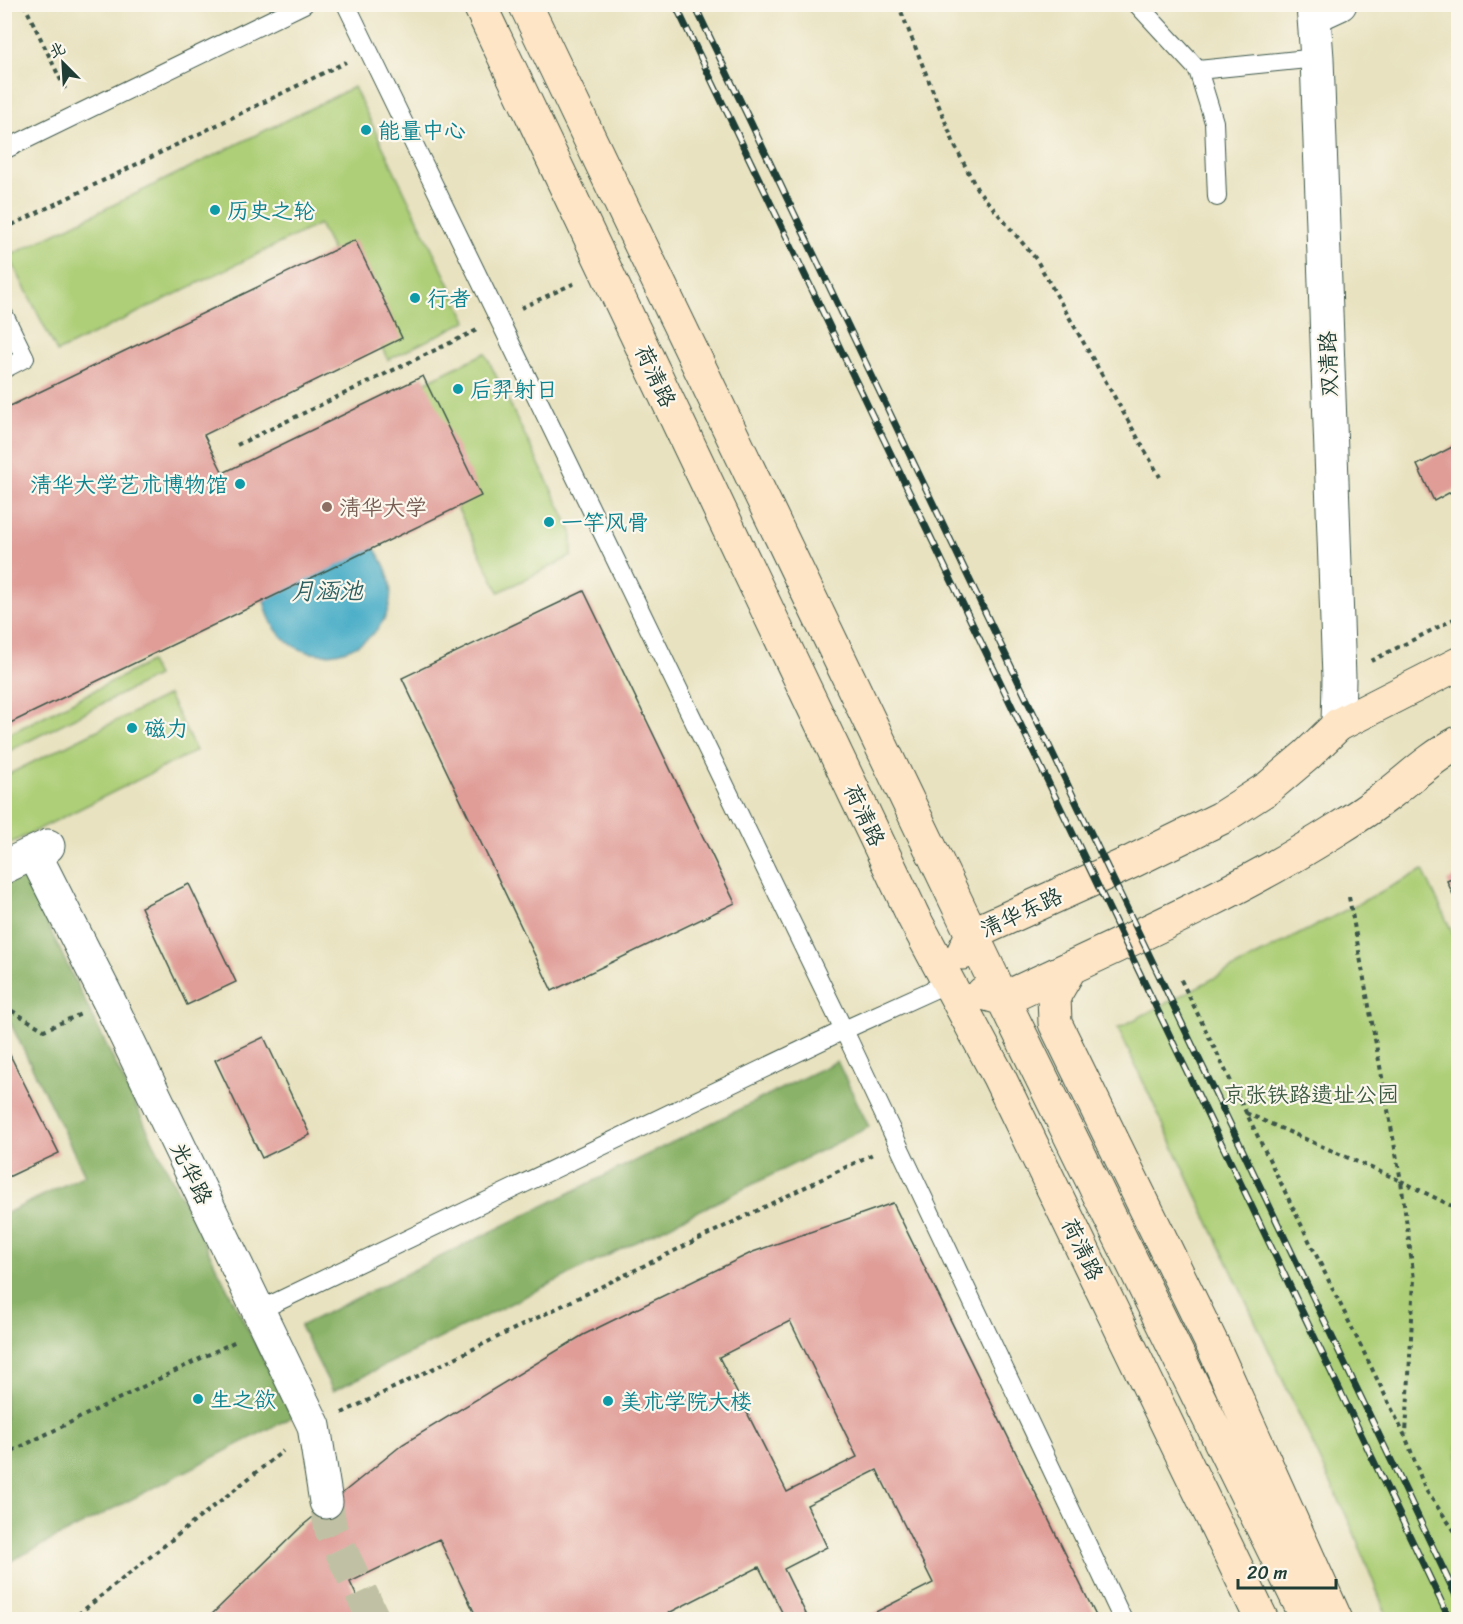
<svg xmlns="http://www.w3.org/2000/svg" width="1463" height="1624" viewBox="0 0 1463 1624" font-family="Sriracha,'LXGW WenKai TC',sans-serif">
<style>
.green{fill:#aecf78;stroke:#668656;stroke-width:1.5}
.forest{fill:#8ab268;stroke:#54784e;stroke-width:1.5}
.water{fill:#48adc7;stroke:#34757e;stroke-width:1.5}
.building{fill:#e09d98;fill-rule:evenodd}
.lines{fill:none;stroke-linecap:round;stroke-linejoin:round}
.minor-tunnel{stroke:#c0c1a4;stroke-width:33;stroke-dasharray:33 16;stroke-linecap:butt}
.service-casing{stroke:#3d5649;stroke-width:20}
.minor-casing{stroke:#3d5649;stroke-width:35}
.tertiary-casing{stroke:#3d5649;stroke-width:35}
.secondary-casing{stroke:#3d5649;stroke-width:35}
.path{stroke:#3d5649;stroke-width:4;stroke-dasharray:4.5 4.5;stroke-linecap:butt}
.service{stroke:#fff;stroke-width:18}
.minor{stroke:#fff;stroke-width:33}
.tertiary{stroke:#fff;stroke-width:33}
.secondary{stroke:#fde5c5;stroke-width:33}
.rail-casing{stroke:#1f3d34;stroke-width:7}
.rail{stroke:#fbf7ec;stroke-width:4.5;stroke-dasharray:14;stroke-linecap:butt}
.culture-dot{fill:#0f9aa8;stroke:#fbf7ec;stroke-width:2}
.education-dot{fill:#8d6e63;stroke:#fbf7ec;stroke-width:2}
.labels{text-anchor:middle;stroke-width:4.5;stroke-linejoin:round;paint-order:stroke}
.culture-label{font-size:22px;fill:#0d838f;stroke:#fbf7ec;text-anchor:start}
.street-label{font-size:22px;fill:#1f3d34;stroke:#fbf7ec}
.education-label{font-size:22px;fill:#785e54;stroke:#fbf7ec;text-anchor:start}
.park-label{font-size:22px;fill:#3c5a42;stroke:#fbf7ec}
.water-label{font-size:24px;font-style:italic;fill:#2b5f60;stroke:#fbf7ec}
</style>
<rect width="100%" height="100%" fill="#fbf7ec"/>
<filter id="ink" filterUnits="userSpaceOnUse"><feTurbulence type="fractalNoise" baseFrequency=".0167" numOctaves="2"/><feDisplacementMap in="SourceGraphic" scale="12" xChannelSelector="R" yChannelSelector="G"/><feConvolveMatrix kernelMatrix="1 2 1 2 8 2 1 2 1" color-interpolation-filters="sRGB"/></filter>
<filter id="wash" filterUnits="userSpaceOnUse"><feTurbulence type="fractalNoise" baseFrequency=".008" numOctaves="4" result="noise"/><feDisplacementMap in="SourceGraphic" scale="24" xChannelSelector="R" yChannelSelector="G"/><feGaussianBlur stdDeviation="1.35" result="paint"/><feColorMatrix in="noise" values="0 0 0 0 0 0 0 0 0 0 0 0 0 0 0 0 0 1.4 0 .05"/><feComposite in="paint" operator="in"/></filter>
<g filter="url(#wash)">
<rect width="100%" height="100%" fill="#e8e2c0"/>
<path class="green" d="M354,87L467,321L388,360L319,224L57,352L9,256Z
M485,353L572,532V556L499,592L401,394Z
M150,662L157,676L5,753V736Z
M168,695L196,751L5,846V776Z
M1423,870L1458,945V1620L1388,1619L1353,1530L1118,1028Z"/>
<path class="forest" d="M23,874L153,1141L292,1417L5,1564V1214L85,1175L5,1012V884Z
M837,1061L869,1127L333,1391L300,1326Z"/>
<path class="water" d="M371,544C448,641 274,712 262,587Z"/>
<g id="blocks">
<path class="building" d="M355,240L402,338L204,435L223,473L423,376L481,496L4,726V409Z
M1458,444V488L1434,501L1417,465Z
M584,591L735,903L552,991L402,678Z
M1458,876V906L1447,881Z
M189,884L236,982L187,1005L141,907Z
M264,1037L310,1135L262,1158L215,1060Z
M4,1043L59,1153L4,1179Z
M893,1203L1098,1620H860L933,1583L877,1470L807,1505L827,1547L784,1569L809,1620H786L759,1567L655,1620H478L439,1539L350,1582L368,1620H206L302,1526L403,1444L583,1335L753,1252ZM790,1321L857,1457L787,1492L719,1357Z"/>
</g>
</g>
<g filter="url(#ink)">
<use href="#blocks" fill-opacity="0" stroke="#3d5649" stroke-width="1.5"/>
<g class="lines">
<path class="minor-tunnel" d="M326,1502L331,1530L374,1620"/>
<defs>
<path id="service" d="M346,4L850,1043L1123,1620
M1137,4L1198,70L1214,122L1217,197
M1198,70L1317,58
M4,150L304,4
M4,315L25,358L4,369
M260,1310L844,1030L950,982"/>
<path id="minor" d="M1314,16L1340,4
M34,853L109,1001L314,1426L326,1502
M4,867L48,846"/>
<path id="tertiary" d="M1313,4L1317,58L1336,593L1339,678L1338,725"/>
<path id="secondary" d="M479,4L914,918L999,1077L1262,1620
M525,4L1003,999L1308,1620
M963,953L972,934L1131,862L1221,818L1268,788L1307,755L1338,725L1458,664
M1071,967L1054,996L1055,1023L1214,1348L1336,1620
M983,993L1003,999C1115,946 1231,897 1336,830C1354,819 1372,807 1389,794C1412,776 1432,757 1458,743"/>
</defs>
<use href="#service" class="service-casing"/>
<use href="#minor" class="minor-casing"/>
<use href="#tertiary" class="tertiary-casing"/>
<use href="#secondary" class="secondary-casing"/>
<path class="path" d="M24,4L67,93
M898,4L955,146L977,189L1036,259L1160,477
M4,229L346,62
M521,308L577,282
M237,445L477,330
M1371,661L1458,617
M1349,897L1401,1181L1458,1209
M1181,980L1406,1438L1425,1489L1458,1536
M4,1006L44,1030L81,1014
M1246,1113L1401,1181L1414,1279L1406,1434
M342,1413L875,1153
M4,1455L238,1340
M71,1620L283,1451"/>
<use href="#service" class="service"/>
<use href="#minor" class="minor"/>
<use href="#tertiary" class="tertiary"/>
<use href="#secondary" class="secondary"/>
<defs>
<path id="rail" d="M675,4L1450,1620
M694,4L1458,1600"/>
</defs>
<use href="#rail" class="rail-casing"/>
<use href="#rail" class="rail"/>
</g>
</g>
<g class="culture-dot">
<circle cx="366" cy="130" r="6"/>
<circle cx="215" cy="210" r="6"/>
<circle cx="415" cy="298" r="6"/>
<circle cx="458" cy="389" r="6"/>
<circle cx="240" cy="484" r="6"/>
<circle cx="549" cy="522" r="6"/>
<circle cx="132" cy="728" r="6"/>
<circle cx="198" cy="1399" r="6"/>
<circle cx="608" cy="1401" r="6"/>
</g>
<circle class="education-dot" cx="327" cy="507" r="6"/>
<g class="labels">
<g class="culture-label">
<text x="378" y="138">能量中心</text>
<text x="227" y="218">历史之轮</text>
<text x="427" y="306">行者</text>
<text x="470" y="397">后羿射日</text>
<text x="228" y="492" text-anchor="end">清华大学艺术博物馆</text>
<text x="561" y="530">一竿风骨</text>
<text x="144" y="736">磁力</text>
<text x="210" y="1407">生之欲</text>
<text x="620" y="1409">美术学院大楼</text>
</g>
<g class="street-label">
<text transform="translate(1328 364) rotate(-92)" y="8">双清路</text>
<text transform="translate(656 376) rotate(65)" y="8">荷清路</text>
<text transform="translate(865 815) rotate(65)" y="8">荷清路</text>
<text transform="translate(1021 912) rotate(-25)" y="8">清华东路</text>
<text transform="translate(192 1173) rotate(64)" y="8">光华路</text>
<text transform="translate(1083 1249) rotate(64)" y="8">荷清路</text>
</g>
<g class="education-label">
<text x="339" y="515">清华大学</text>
</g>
<g class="park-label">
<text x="1311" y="1102">京张铁路遗址公园</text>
</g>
<g class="water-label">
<text x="327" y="599">月涵池</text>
</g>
</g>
<rect width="1463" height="1624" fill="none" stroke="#fbf7ec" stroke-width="24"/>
<g transform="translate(63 63) rotate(336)" stroke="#fbf7ec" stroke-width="4.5" paint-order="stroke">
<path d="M0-4.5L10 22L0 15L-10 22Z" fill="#1f3d34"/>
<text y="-9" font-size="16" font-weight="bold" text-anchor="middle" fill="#1f3d34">北</text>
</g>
<path d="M1238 1579v9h98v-9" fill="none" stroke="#1f3d34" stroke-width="3"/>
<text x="1247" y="1579" font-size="18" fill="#1f3d34" stroke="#fbf7ec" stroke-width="4.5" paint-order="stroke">20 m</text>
</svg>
